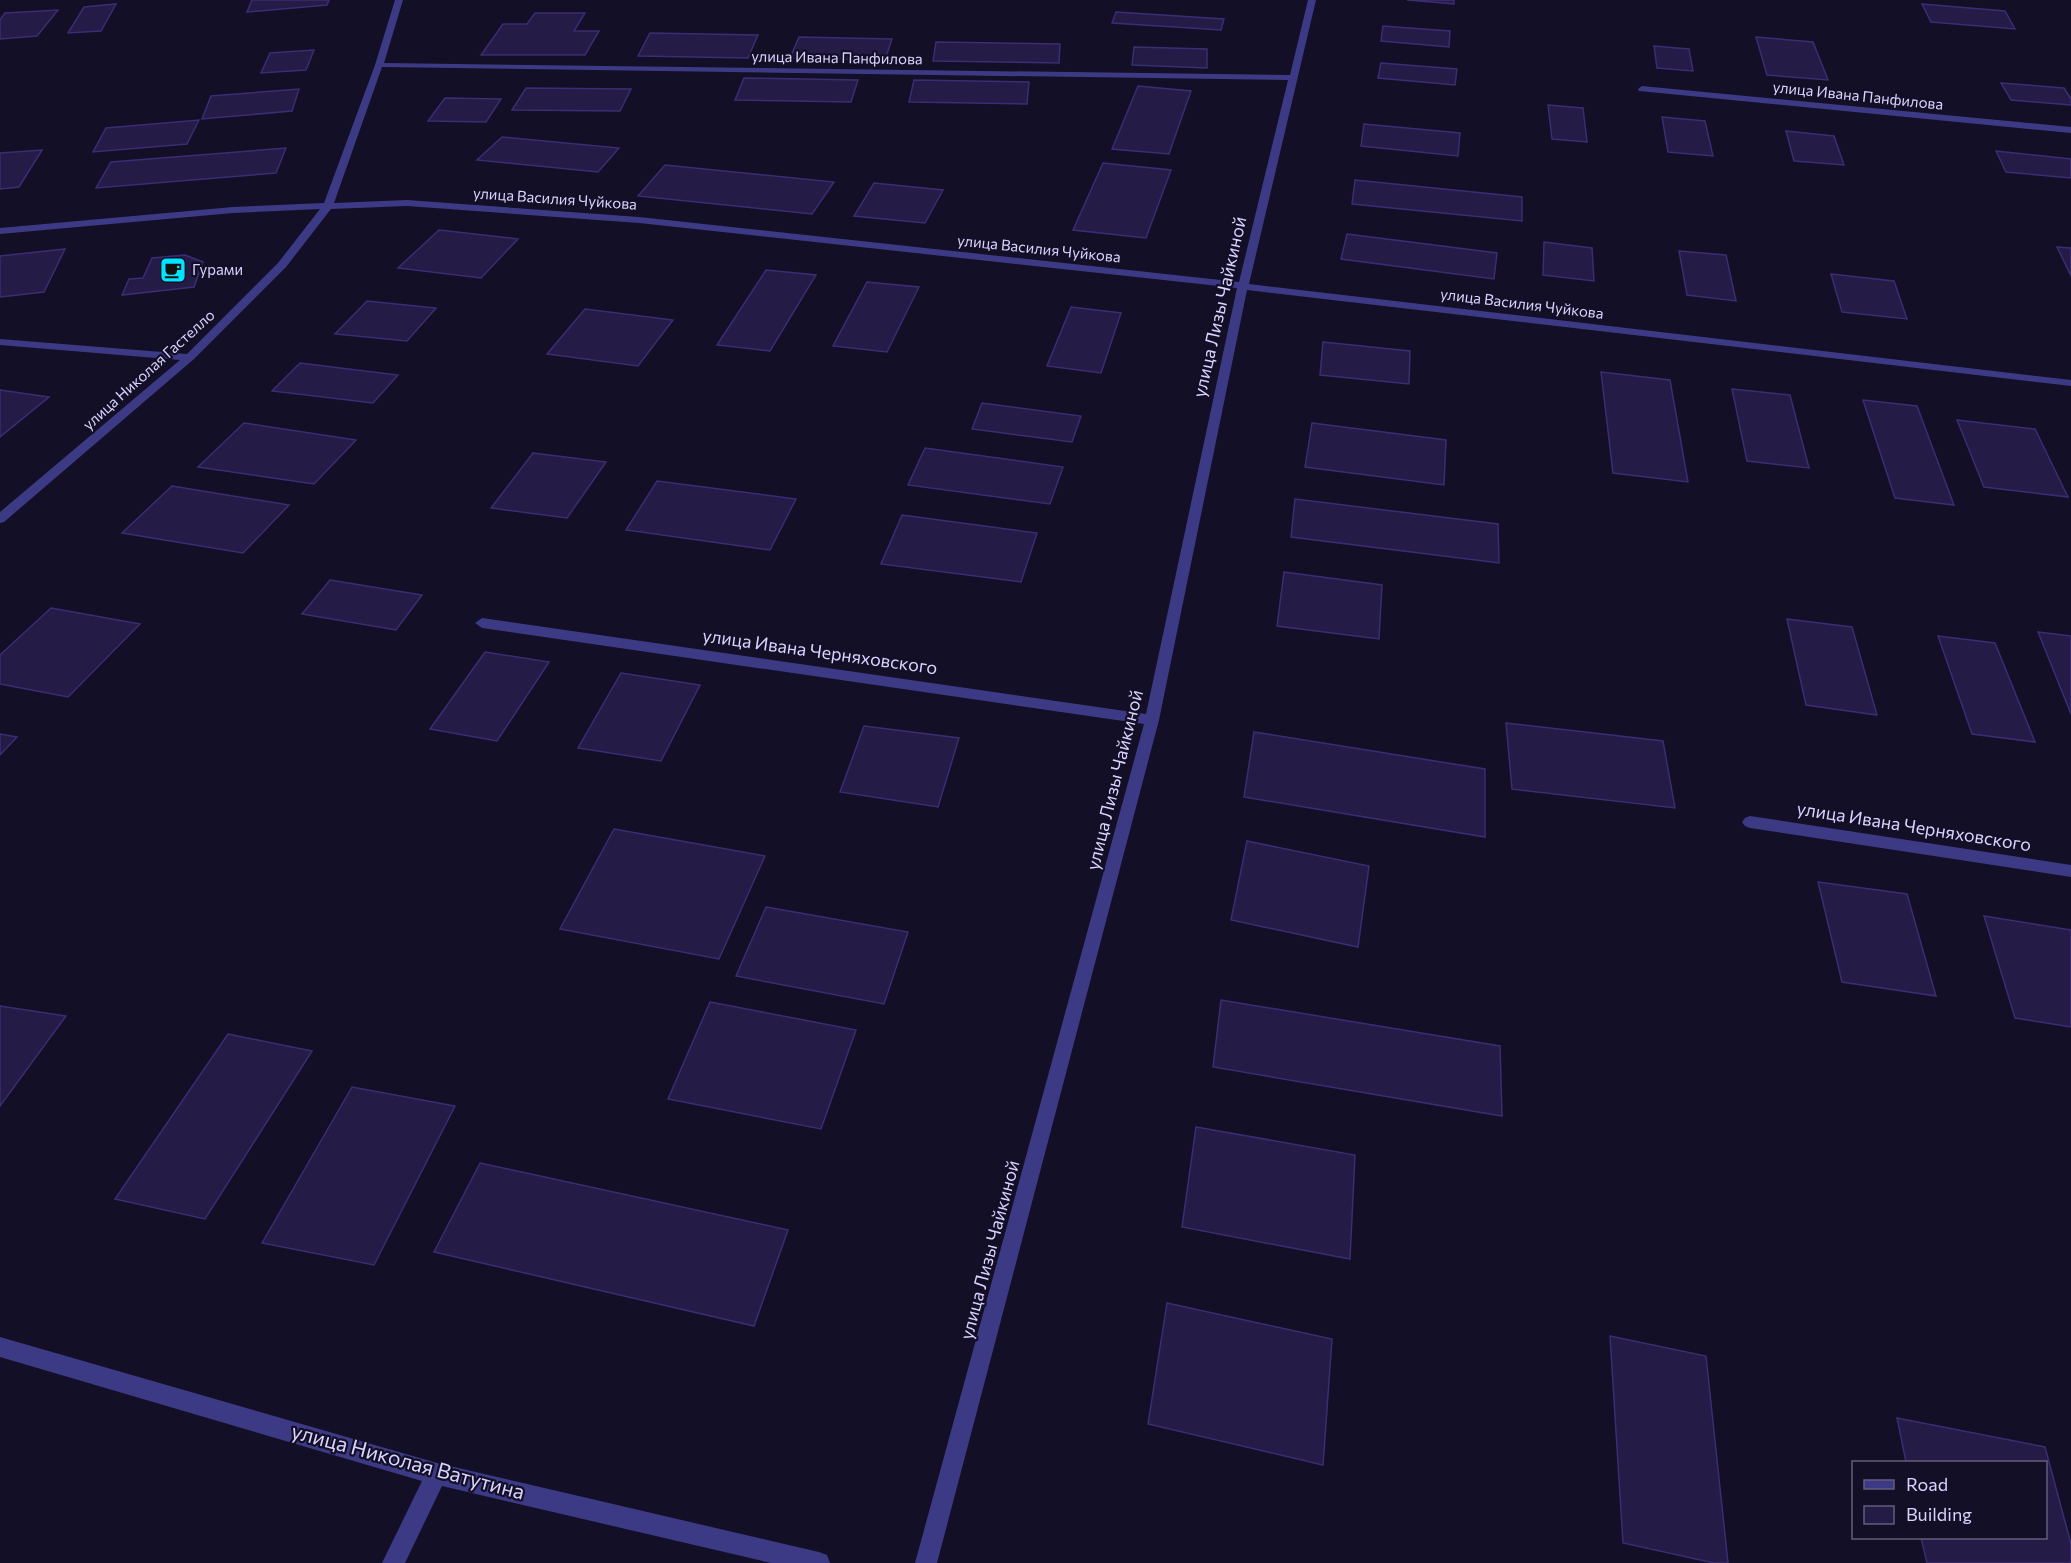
<svg xmlns="http://www.w3.org/2000/svg" width="2071" height="1563" viewBox="0 0 2071 1563" font-family="Commissioner,sans-serif">
<style>
.building{fill:#241b47;stroke:#3b2d73;stroke-width:1.5}
.lines{fill:none;stroke-linecap:round;stroke-linejoin:round}
.minor{fill:#3d3a85;fill-rule:evenodd}
.labels{text-anchor:middle;stroke-width:4.5;stroke-linejoin:round;paint-order:stroke}
.far-street-label{font-size:15px;fill:#d9d4ff;stroke:#130f26}
.far-poi-label{font-size:15px;fill:#d9d4ff;stroke:#130f26;text-anchor:start}
.street-label{font-size:18px;fill:#d9d4ff;stroke:#130f26}
.near-street-label{font-size:21px;fill:#d9d4ff;stroke:#130f26}
</style>
<rect width="100%" height="100%" fill="#130f26"/>
<path class="building" d="M252,0H329L327,5L247,12Z
M1407,0H1454V4Z
M116,4L101,31L68,33L84,7Z
M1922,4L2005,11L2015,29L1931,22Z
M58,10L37,36L0,39V20L5,13Z
M1116,12L1224,19L1221,30L1112,23Z
M535,13H585L574,31H599L585,55H481L503,24H527Z
M1383,26L1450,31L1449,47L1381,41Z
M650,33L758,35L748,58L638,56Z
M799,37L892,39L885,60L790,58Z
M1756,37L1813,42L1828,80L1767,75Z
M936,42L1060,44L1059,63L933,61Z
M1654,46L1689,49L1693,71L1657,68Z
M1134,47L1207,49V68L1132,65Z
M314,50L306,70L261,73L270,53Z
M1381,63L1457,69L1455,85L1378,78Z
M744,78L858,80L851,102L735,100Z
M914,80L1029,82L1027,104L909,102Z
M2001,83L2064,88L2071,99V105L2011,100Z
M1138,86L1191,91L1169,154L1112,149Z
M526,88L631,89L620,111L512,110Z
M299,89L292,111L202,119L211,96Z
M445,98L501,99L486,122L428,121Z
M1548,105L1583,108L1587,142L1552,139Z
M1662,117L1705,121L1713,156L1668,152Z
M199,120L187,144L93,152L106,128Z
M1364,124L1460,133L1458,156L1361,146Z
M1786,131L1834,136L1844,165L1794,161Z
M502,137L619,148L598,172L477,160Z
M286,148L276,173L96,188L111,162Z
M42,150L19,187L0,189V153Z
M1996,151L2071,159V178L2006,172Z
M1103,163L1171,170L1146,238L1073,230Z
M665,165L834,182L812,214L638,196Z
M1355,180L1522,197V221L1352,204Z
M874,183L943,190L925,223L854,216Z
M439,230L518,239L481,278L398,268Z
M1347,234L1497,253L1494,279L1341,259Z
M1544,242L1592,248L1594,281L1543,275Z
M2057,247L2071,248V276Z
M65,249L44,292L0,297V256Z
M1679,251L1726,255L1736,301L1687,295Z
M185,255L203,262L194,287L122,295L129,279L143,278L152,258Z
M766,270L816,275L770,351L717,345Z
M1831,274L1894,281L1907,319L1842,312Z
M867,282L919,287L887,352L833,346Z
M367,301L436,308L407,341L335,334Z
M1071,307L1121,313L1101,373L1047,366Z
M585,309L673,320L638,366L547,354Z
M1323,342L1410,351L1409,384L1320,375Z
M300,363L398,375L373,403L272,391Z
M1601,372L1670,380L1688,482L1613,473Z
M1732,389L1790,395L1809,468L1747,461Z
M0,390L49,397L0,437Z
M1863,400L1917,406L1954,505L1895,498Z
M982,403L1081,416L1072,442L972,429Z
M1957,420L2035,429L2068,497L1984,487Z
M244,423L356,440L314,484L198,467Z
M1312,423L1446,440L1444,485L1305,467Z
M925,448L1063,467L1050,504L908,485Z
M533,453L606,462L567,518L491,508Z
M657,481L796,499L770,550L626,530Z
M172,486L289,505L243,553L122,533Z
M1295,499L1498,524L1499,563L1291,537Z
M902,515L1037,533L1021,582L881,564Z
M1284,572L1382,585L1379,639L1277,626Z
M330,580L422,595L396,630L302,614Z
M51,608L140,624L68,697L0,684V655Z
M1787,619L1852,627L1877,715L1806,705Z
M2038,632L2071,636V714Z
M1938,636L1995,643L2035,742L1972,734Z
M485,652L549,662L497,741L430,729Z
M621,673L700,685L661,761L578,748Z
M1506,723L1663,741L1675,808L1512,789Z
M864,726L959,738L938,807L840,792Z
M1254,732L1485,769V837L1244,797Z
M0,734L17,737L0,755Z
M614,829L765,856L719,959L560,929Z
M1247,841L1369,866L1358,947L1231,920Z
M1818,882L1907,894L1936,996L1842,982Z
M766,907L908,932L884,1004L736,976Z
M1984,916L2071,930V1027L2015,1018Z
M1221,1000L1500,1046L1502,1116L1213,1067Z
M710,1002L856,1030L821,1129L668,1099Z
M0,1006L66,1016L0,1106Z
M228,1034L312,1051L205,1219L115,1199Z
M352,1087L455,1106L374,1265L262,1243Z
M1196,1127L1355,1155L1350,1259L1182,1227Z
M480,1163L788,1230L754,1326L434,1252Z
M1167,1303L1332,1339L1323,1465L1148,1424Z
M1610,1336L1706,1356L1728,1563H1714L1623,1543Z
M1897,1418L2045,1447L2071,1544V1563H1927L1921,1538H2046V1462H1906Z"/>
<g class="lines">
<path class="minor" d="M395,0H403L384,63L1290,75L1308,0H1316L1249,284L2071,380V386L1247,290L1159,720L937,1563H915L1144,724L482,628L475,623L482,618L1146,714L1237,288L639,223L407,206L331,209L286,267L194,359L4,522L0,523V512L180,360L0,345V339L187,354L278,263L320,209L233,213L0,234V228L233,207L324,203L375,65ZM382,67L1288,80L1239,282L639,217L407,200L334,203Z
M1642,86L2071,127V133L1639,91L1638,89Z
M1750,816L2071,865V877L1750,828L1745,826L1742,822L1745,818Z
M0,1337L437,1463L819,1552L827,1555L830,1563H771L442,1486L405,1563H382L422,1481L0,1357Z"/>
</g>
<defs>
<symbol id="cafe-square" viewBox="-11 -11 22 22"><rect x="-9" y="-9" width="18" height="18" rx="4" fill="#00e5ff" stroke="#130f26"/><path d="M-5.5-4.5H6V0H3Q3 3.5 0 3.5H-2.5Q-5.5 3.5-5.5 0ZM3-3.2v2h1.7v-2ZM-6 4.5H4V6H-6Z" fill="#111"/></symbol>
</defs>
<g fill-rule="evenodd">
<use href="#cafe-square" x="158" y="255" width="30" height="30"/>
</g>
<g class="labels">
<g class="far-street-label">
<text transform="translate(837 58) rotate(1)" y="5">улица Ивана Панфилова</text>
<text transform="translate(1858 96) rotate(6)" y="5">улица Ивана Панфилова</text>
<text transform="translate(555 199) rotate(4)" y="5">улица Василия Чуйкова</text>
<text transform="translate(1039 249) rotate(6)" y="5">улица Василия Чуйкова</text>
<text transform="translate(1522 304) rotate(7)" y="5">улица Василия Чуйкова</text>
<text transform="translate(149 370) rotate(-42)" y="5">улица Николая Гастелло</text>
</g>
<g class="far-poi-label">
<text x="192" y="275">Гурами</text>
</g>
<g class="street-label">
<text transform="translate(1220 307) rotate(-77)" y="6">улица Лизы Чайкиной</text>
<text transform="translate(820 652) rotate(8)" y="6">улица Ивана Черняховского</text>
<text transform="translate(1115 780) rotate(-76)" y="6">улица Лизы Чайкиной</text>
<text transform="translate(1914 827) rotate(9)" y="6">улица Ивана Черняховского</text>
<text transform="translate(990 1250) rotate(-75)" y="6">улица Лизы Чайкиной</text>
</g>
<g class="near-street-label">
<text transform="translate(408 1462) rotate(15)" y="7">улица Николая Ватутина</text>
</g>
</g>
<rect x="1852" y="1461" width="195" height="78" fill="#130f26" stroke="#625e7d" stroke-width="1.5"/>
<rect x="1864" y="1480" width="30" height="9" fill="#3d3a85" stroke="#625e7d" stroke-width="1.5"/>
<text x="1906" y="1491" font-size="18" fill="#d9d4ff">Road</text>
<rect x="1864" y="1506" width="30" height="18" fill="#241b47" stroke="#625e7d" stroke-width="1.5"/>
<text x="1906" y="1521" font-size="18" fill="#d9d4ff">Building</text>
</svg>
